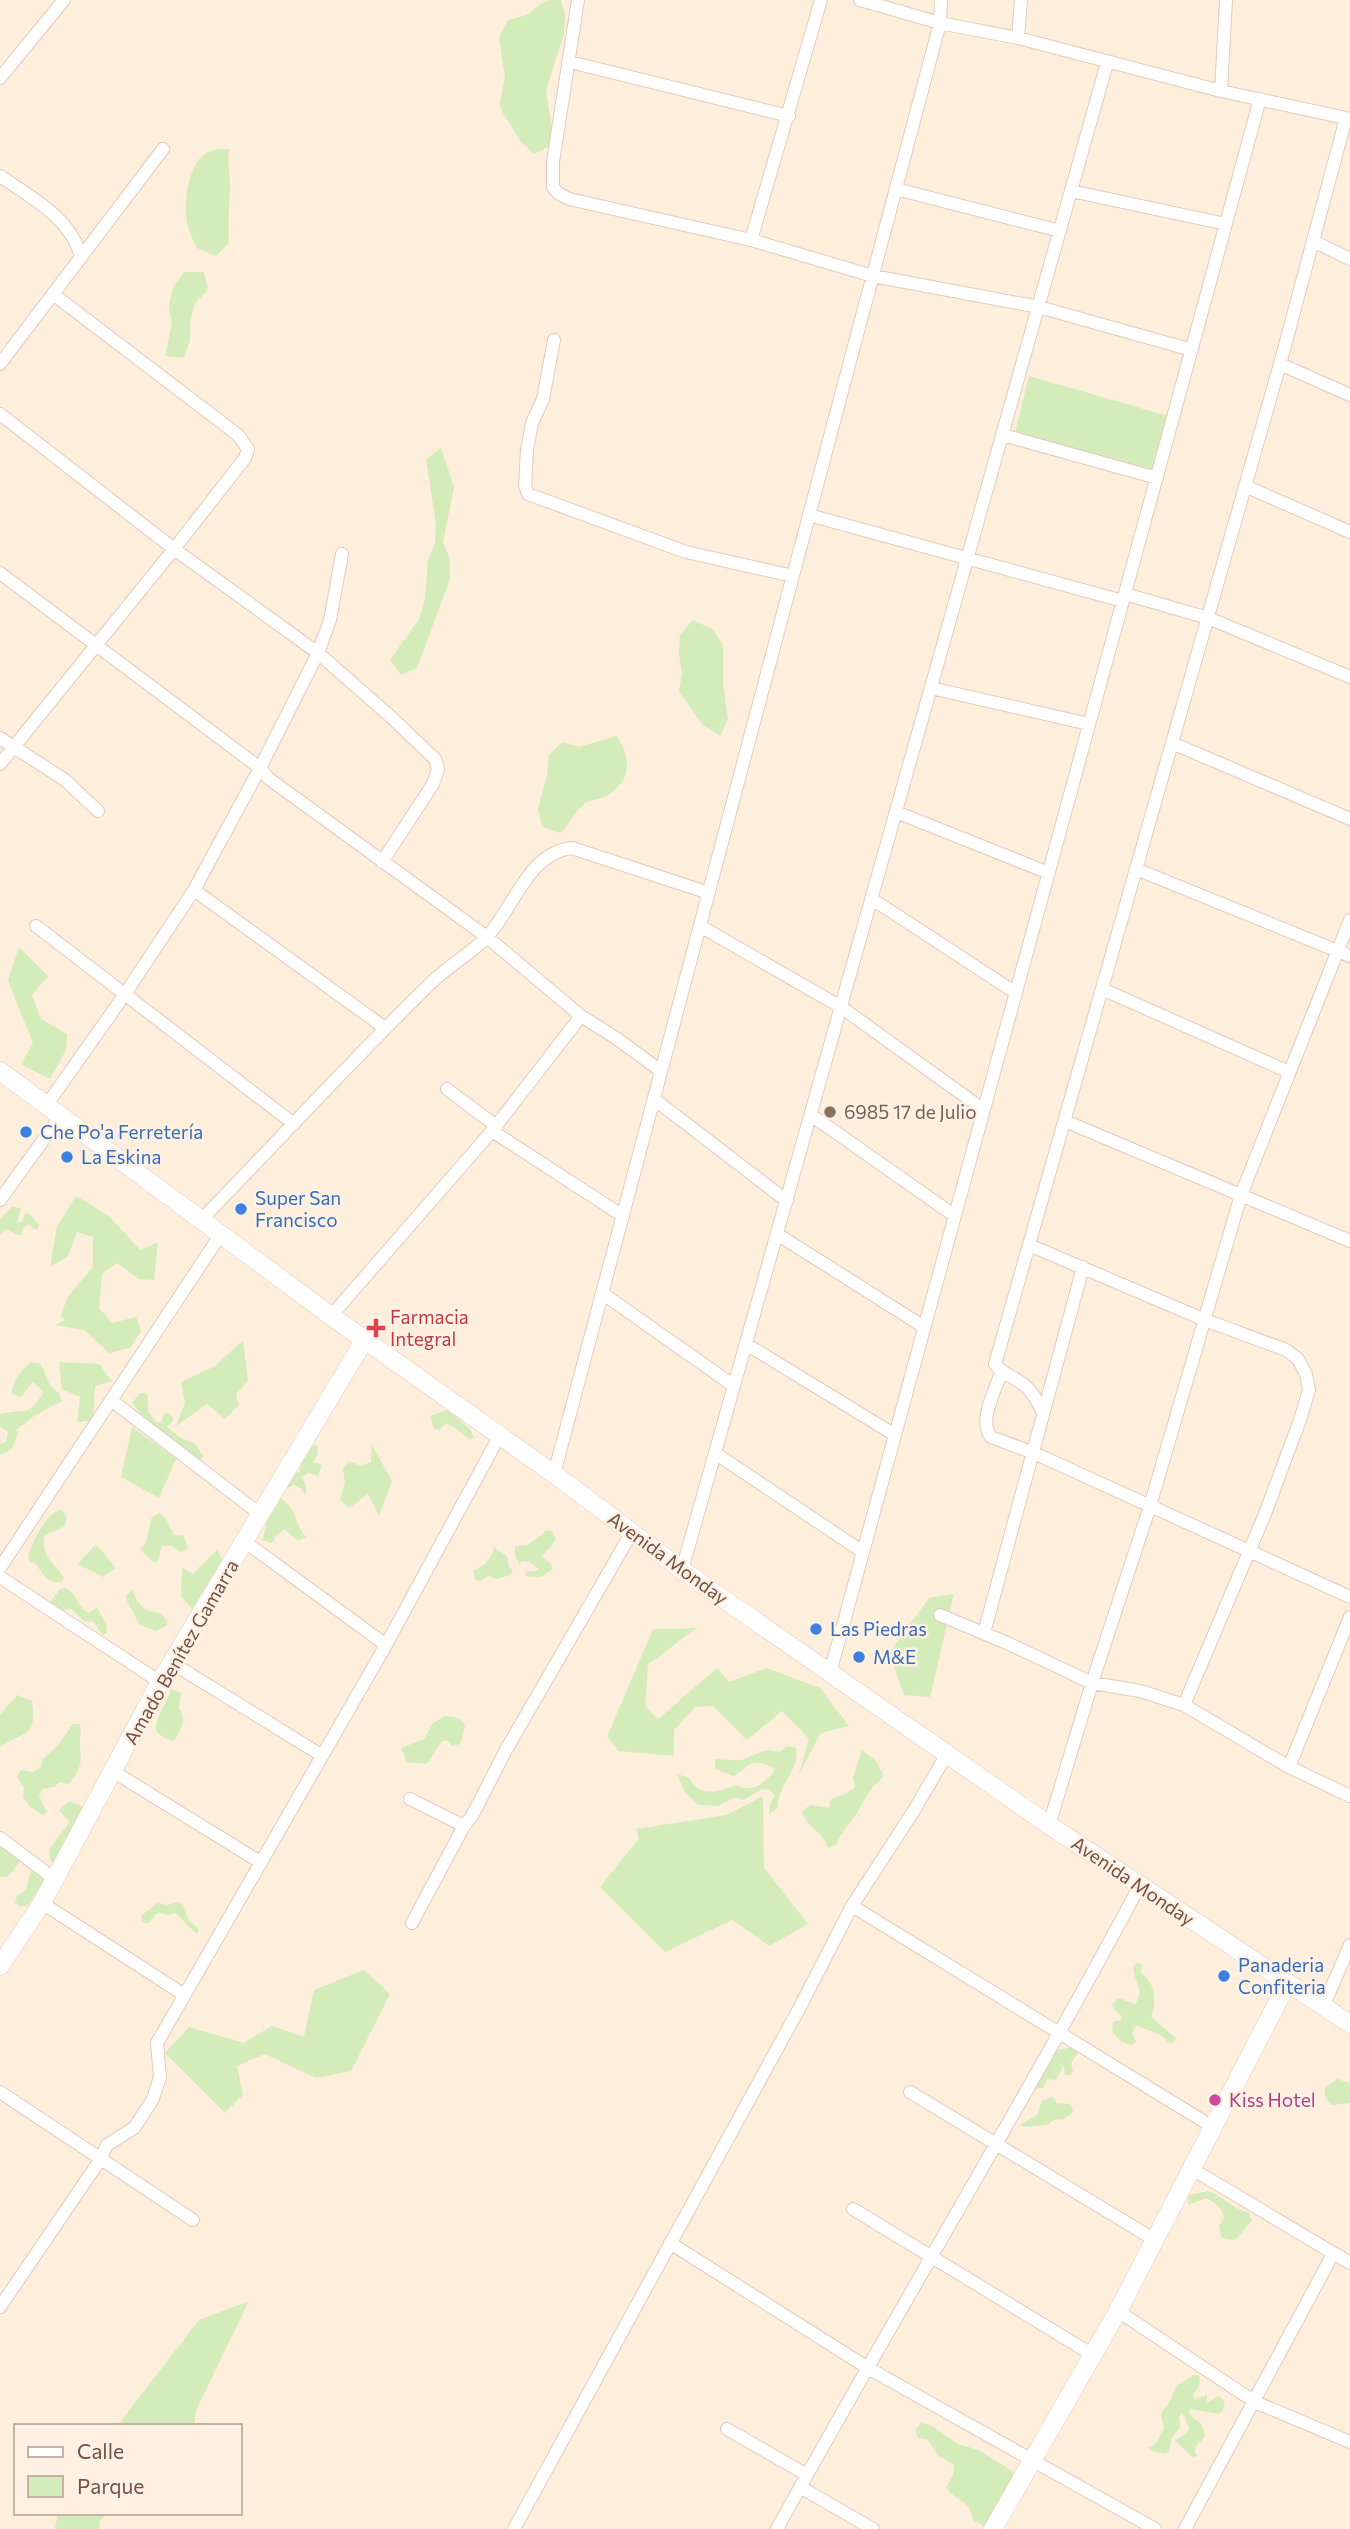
<svg xmlns="http://www.w3.org/2000/svg" width="1350" height="2529" viewBox="0 0 1350 2529" font-family="Commissioner,sans-serif">
<style>
.green{fill:#d3ecba}
.lines{fill:none;stroke-linecap:round;stroke-linejoin:round}
.street-casing{stroke:#e5cabb;stroke-width:14}
.secondary-casing{stroke:#eacab7;stroke-width:19}
.street{stroke:#fff;stroke-width:12}
.secondary{stroke:#fff;stroke-width:18}
.education-dot{fill:#8d6e63;stroke:#fff2e5;stroke-width:2.5}
.shop-dot{fill:#3f7fe0;stroke:#fff2e5;stroke-width:2.5}
.health-dot{fill:#e0444e;stroke:#fff2e5;stroke-width:2.5}
.hotel-dot{fill:#d1479c;stroke:#fff2e5;stroke-width:2.5}
.labels{text-anchor:middle;stroke-width:5;stroke-linejoin:round;paint-order:stroke}
.education-label{font-size:19px;fill:#785e54;stroke:#fff2e5;text-anchor:start}
.shop-label{font-size:19px;fill:#366cbe;stroke:#fff2e5;text-anchor:start}
.health-label{font-size:19px;fill:#be3a42;stroke:#fff2e5;text-anchor:start}
.street-label{font-size:19px;fill:#755043;stroke:#fff2e5}
.hotel-label{font-size:19px;fill:#b23c85;stroke:#fff2e5;text-anchor:start}
</style>
<rect width="100%" height="100%" fill="#feeedc"/>
<path class="green" d="M550,0H561L565,14L564,34L546,90L552,128L550,146L534,154L520,141L499,106L505,78L499,38L508,20L527,15L542,3Z
M229,149C227,162 230,174 230,187C229,206 228,224 229,243L216,256L197,248C193,240 188,230 187,221C183,201 189,158 211,151C217,149 223,149 229,149Z
M184,272H204L208,290L195,303L190,321V340L184,358L165,356L172,324L169,306L173,287Z
M1029,376L1168,416L1152,471L1015,433Z
M441,448L454,487L443,542L450,559V579L417,668L401,675L390,660L419,619L425,599L428,560L435,543L436,524L426,459Z
M693,620L712,629L723,645V683L728,719L720,736L703,725L679,692L682,673L679,654L680,635Z
M617,736C633,761 631,785 601,798C596,800 589,800 585,803C579,807 567,826 561,833L542,827L538,809L547,775L549,755L562,742L579,747Z
M19,947L48,976L32,995L41,1019L67,1034L66,1050L50,1079L21,1064L33,1043L8,981Z
M76,1196L109,1216L140,1250L158,1242L154,1280L139,1279L117,1263L102,1274L99,1308L112,1323L136,1317L141,1331L130,1348L109,1353L84,1330L55,1325L65,1320L61,1315L68,1296L93,1267V1237L77,1232L68,1256L50,1267L57,1226Z
M12,1206L21,1209L17,1223L23,1221L25,1213L30,1214L39,1225L37,1230L33,1229L30,1224L22,1229V1235H17L6,1229L0,1236V1220Z
M243,1340L248,1381L236,1394L239,1405L225,1419L207,1404L176,1426L185,1403L181,1382L215,1366Z
M31,1362L40,1363C48,1375 45,1385 59,1393L62,1401L34,1416L15,1431H19L12,1449L0,1455V1444L6,1442L8,1432L0,1427V1414C27,1408 26,1419 44,1392L33,1382L21,1397L12,1394C13,1380 20,1371 31,1362Z
M59,1362L99,1364L112,1381L95,1386L93,1421L77,1422L80,1397L62,1389Z
M140,1393H144L148,1396V1411L156,1422H161L164,1414L168,1412L172,1416L173,1421L167,1427L181,1438L195,1444L203,1456L201,1460L158,1434L132,1403Z
M447,1410L470,1429L474,1437L470,1440L454,1427L446,1423L439,1430L434,1429L430,1416Z
M132,1427L176,1459L159,1498L121,1477Z
M317,1444L318,1454L313,1462L322,1465L318,1476L309,1473L301,1477L306,1486V1496L300,1488L294,1485L287,1488L283,1480L300,1471L302,1454Z
M372,1445L392,1481L379,1516L368,1494L349,1508L340,1500L345,1483L343,1469L349,1461L361,1466L371,1462Z
M281,1498C299,1512 294,1523 306,1537L298,1541L285,1529L276,1535L272,1543L262,1540C269,1525 264,1509 281,1498Z
M61,1509L67,1518L65,1526L44,1536C42,1561 53,1559 64,1578L61,1582C46,1584 43,1573 35,1563L30,1562L28,1557C33,1540 45,1515 61,1509Z
M159,1513L166,1519L174,1535L184,1536L188,1548L180,1552L173,1546H162L158,1560L155,1563L140,1550L146,1543L151,1519Z
M547,1530L552,1531L556,1539L551,1547L541,1556L551,1564L553,1569L541,1577L525,1576L526,1571L535,1572L539,1569L530,1562L521,1561L520,1565L515,1556V1546L528,1545Z
M96,1544L116,1568L103,1577L78,1564Z
M494,1547L508,1557V1566L513,1571L510,1575L497,1579L488,1576L480,1581L476,1580L473,1571L485,1564L491,1556Z
M217,1550L223,1561L192,1609L181,1596L182,1568L193,1574Z
M65,1588C78,1593 75,1606 89,1613L97,1607L106,1624L107,1633L102,1635L94,1622L84,1621L71,1609L61,1610L53,1606L51,1601L60,1589Z
M132,1590C135,1597 140,1607 147,1610C159,1615 159,1608 168,1622L166,1626L156,1631L140,1625L125,1597Z
M954,1594L930,1697L904,1695L889,1653L929,1598Z
M696,1628L648,1665L645,1706L658,1719L717,1668L729,1682L767,1668L820,1688L849,1726L821,1733L799,1774L809,1739L782,1711L747,1740L713,1706L695,1707L674,1730V1756L619,1751L607,1737L653,1629Z
M171,1689L181,1693L179,1708C187,1720 182,1729 174,1741L164,1738L156,1731C155,1714 168,1705 171,1689Z
M17,1695L32,1701C38,1740 21,1730 0,1748V1715Z
M445,1716L459,1718L465,1726L460,1744L451,1746L449,1741H443C434,1749 433,1758 426,1764L407,1762L401,1748L424,1739L433,1723Z
M73,1724H80C82,1733 79,1739 80,1747C82,1766 80,1768 69,1784L59,1782L55,1787L42,1789L39,1797L47,1812L43,1815L30,1807L23,1797L24,1787L17,1777L21,1770L33,1772L41,1767L42,1760L59,1744Z
M787,1746L796,1748C800,1771 776,1786 778,1808L769,1814L770,1804L775,1796L769,1789L760,1790L743,1800L735,1797L718,1806L698,1805L685,1792L677,1774L689,1778C701,1799 718,1791 736,1785C753,1794 766,1783 775,1769C752,1757 753,1763 734,1776L715,1769V1759C724,1759 737,1762 745,1759C759,1753 764,1747 779,1752Z
M862,1750L876,1761L884,1777C868,1787 863,1806 852,1820C846,1829 840,1833 837,1844L828,1848C823,1831 807,1828 802,1811L811,1805L829,1808L830,1800L847,1793L855,1787L853,1777Z
M763,1796L764,1868L808,1924L769,1946L732,1920L665,1952L600,1887L639,1838L636,1829L727,1815Z
M70,1801L83,1807C80,1816 77,1820 72,1829C63,1844 71,1852 51,1863L49,1849L70,1822L59,1810Z
M0,1845L38,1871L45,1881L28,1905L21,1907L15,1903L17,1896L26,1890L31,1870L20,1861L8,1877H0Z
M177,1902L182,1903L189,1920L199,1930L197,1934L175,1913L168,1915L158,1913L148,1923H143L141,1919L142,1915L158,1903L168,1905Z
M1137,1963L1142,1964L1141,1973C1156,1984 1157,2001 1151,2017L1176,2038L1174,2042L1169,2043L1162,2036L1136,2025L1132,2033L1136,2042L1132,2045C1123,2044 1116,2038 1112,2030L1113,2022L1122,2020L1121,2015L1114,2010L1112,2005L1118,1998L1135,2004C1146,1990 1133,1981 1133,1966Z
M364,1970L390,1994L351,2071L316,2078L265,2054L237,2066L243,2095L225,2113L165,2053L189,2027L244,2043L272,2026L304,2037L314,1990Z
M1072,2047L1082,2048L1071,2063L1073,2072L1070,2075H1065L1064,2065L1056,2080L1047,2079L1043,2088L1034,2089L1050,2056L1058,2050Z
M1337,2079L1350,2083V2103L1332,2105L1325,2098V2087Z
M1051,2097L1055,2099L1056,2103L1070,2104L1073,2109L1072,2113L1064,2119L1054,2120L1047,2125L1023,2127L1021,2124L1037,2115L1042,2101Z
M1208,2191C1223,2196 1233,2209 1249,2213L1252,2221L1235,2240L1222,2238L1219,2226L1224,2218C1222,2207 1216,2203 1206,2198L1188,2205L1189,2195Z
M249,2301L196,2410L194,2426H117L199,2320Z
M1193,2375H1198C1202,2383 1198,2388 1193,2395L1194,2399L1207,2395V2403L1218,2396L1225,2402L1223,2410L1219,2414L1190,2409L1189,2413C1198,2425 1202,2417 1205,2437L1195,2447V2452L1198,2456L1193,2457L1175,2441L1187,2433L1189,2429L1184,2415L1181,2412L1179,2418L1181,2427L1172,2437L1169,2451L1165,2454L1151,2451L1148,2447L1155,2445L1164,2428L1161,2414L1163,2410L1169,2403L1177,2385Z
M921,2423L931,2425L958,2444L978,2450L1013,2471L1012,2481L985,2527L973,2520C970,2498 956,2503 946,2487L953,2475L954,2465L938,2456L927,2439L918,2438L915,2430Z
M58,2513H107L100,2520L99,2529H55Z"/>
<g class="lines">
<defs>
<path id="street" d="M578,0L553,162V187L558,193L569,199L751,240L873,276L1039,307L1192,350
M860,0L940,23L1018,38L1221,91L1350,119
M1018,38L1021,0
M570,62L789,116
M0,78L64,0
M1221,91L1226,0
M0,176C32,198 71,218 81,257
M896,189L1060,231
M1071,191L1226,224
M751,240L821,0
M1313,241L1350,259
M554,340L543,399L532,423L527,450L525,486L528,494L686,552L793,576
M0,364L163,149
M1280,364L1350,395
M0,414L174,549L318,653L391,717L435,759L438,769L433,784L382,862
M1003,435L1157,478
M1245,486L1350,532
M809,515L1123,601
M0,573L260,768L268,778L487,937L581,1016L616,1038L661,1071
M1125,594L1208,618L1350,677
M931,688L1089,724
M0,738L65,780L98,811
M1172,743L1350,819
M0,764L174,549L245,458L248,449L238,435L53,294
M896,812L1049,873
M1136,869L1350,956
M194,890L385,1028
M872,899L1016,993
M36,926L294,1124
M700,926L841,1007L984,1110
M1102,989L1289,1072
M447,1089L496,1126
M654,1099L787,1201
M46,1106L125,994L194,890L260,768L318,653L330,620L342,554
M811,1115L955,1216
M1065,1121L1350,1241
M492,1131L623,1216
M0,1200L60,1117
M202,1219C278,1141 351,1061 429,985C446,967 469,955 486,938C514,909 527,853 572,848L709,893
M777,1234L924,1327
M1029,1245L1205,1320L1286,1350L1298,1359L1306,1374L1309,1390L1300,1420L1265,1514L1184,1705
M602,1293L734,1386
M331,1316L492,1131L581,1016
M746,1344L895,1435
M1001,1373C995,1391 978,1421 991,1437L1034,1453L1350,1597
M111,1400L260,1514
M1043,1413C1038,1402 1033,1392 1023,1384C1013,1376 1003,1375 995,1364L1280,364L1346,118
M715,1453L863,1552
M554,1474L940,23L941,0
M244,1541L386,1645
M0,1568L221,1234
M682,1570L1107,63
M0,1577L160,1682
M940,1615L1007,1643L1092,1683L1140,1691L1184,1705L1289,1767L1350,1796
M984,1633L1083,1267
M172,1663L321,1755
M830,1673L1260,99
M1289,1767L1350,1617
M114,1772L260,1862
M410,1799L464,1826
M1049,1825L1092,1683L1150,1506L1241,1195L1350,920
M0,1838L56,1880
M42,1903L183,1994
M852,1906L1213,2127
M412,1923L464,1826L472,1816L506,1750L632,1532
M1323,2007L1350,1945
M0,2092L193,2220
M910,2092L1155,2240
M1192,2169L1350,2263
M853,2209L1093,2355
M670,2243L868,2368L1155,2529
M0,2307L100,2160L107,2145L134,2128L153,2099L160,2077L157,2043L386,1645L500,1435
M1118,2311L1255,2402L1350,2442
M727,2429L807,2475
M800,2487L873,2529
M514,2529L800,2007L852,1906L913,1812L947,1754
M777,2529C896,2313 1024,2103 1140,1885
M1185,2529L1333,2254"/>
<path id="secondary" d="M0,1071L331,1316L554,1474L682,1570L1049,1825L1350,2024
M0,1966L42,1903L160,1682L365,1339
M993,2529L1118,2311L1287,1984"/>
</defs>
<use href="#street" class="street-casing"/>
<use href="#secondary" class="secondary-casing"/>
<use href="#street" class="street"/>
<use href="#secondary" class="secondary"/>
</g>
<circle class="education-dot" cx="830" cy="1112" r="7"/>
<g class="shop-dot">
<circle cx="26" cy="1132" r="7"/>
<circle cx="67" cy="1157" r="7"/>
<circle cx="241" cy="1209" r="7"/>
<circle cx="816" cy="1629" r="7"/>
<circle cx="859" cy="1657" r="7"/>
<circle cx="1224" cy="1976" r="7"/>
</g>
<path class="health-dot" d="M372.5 1317.5h7v7h7v7h-7v7h-7v-7h-7v-7h7z"/>
<circle class="hotel-dot" cx="1215" cy="2100" r="7"/>
<g class="labels">
<g class="education-label">
<text x="844" y="1119">6985 17 de Julio</text>
</g>
<g class="shop-label">
<text x="40" y="1139">Che Po'a Ferretería</text>
<text x="81" y="1164">La Eskina</text>
<text x="255" y="1205">Super San<tspan x="255" dy="22">Francisco</tspan></text>
<text x="830" y="1636">Las Piedras</text>
<text x="873" y="1664">M&amp;E</text>
<text x="1238" y="1972">Panaderia<tspan x="1238" dy="22">Confiteria</tspan></text>
</g>
<g class="health-label">
<text x="390" y="1324">Farmacia<tspan x="390" dy="22">Integral</tspan></text>
</g>
<g class="street-label">
<text transform="translate(668 1558) rotate(36)" y="7">Avenida Monday</text>
<text transform="translate(181 1652) rotate(-60)" y="7">Amado Benítez Gamarra</text>
<text transform="translate(1133 1881) rotate(34)" y="7">Avenida Monday</text>
</g>
<g class="hotel-label">
<text x="1229" y="2107">Kiss Hotel</text>
</g>
</g>
<rect x="14" y="2424" width="228" height="91" fill="#fff2e5" stroke="#c8b1a4" stroke-width="2"/>
<rect x="28" y="2447" width="35" height="10" fill="#ffffff" stroke="#c8b1a4" stroke-width="2"/>
<text x="77" y="2459" font-size="21" fill="#755043">Calle</text>
<rect x="28" y="2476" width="35" height="21" fill="#d3ecba" stroke="#c8b1a4" stroke-width="2"/>
<text x="77" y="2494" font-size="21" fill="#755043">Parque</text>
</svg>
